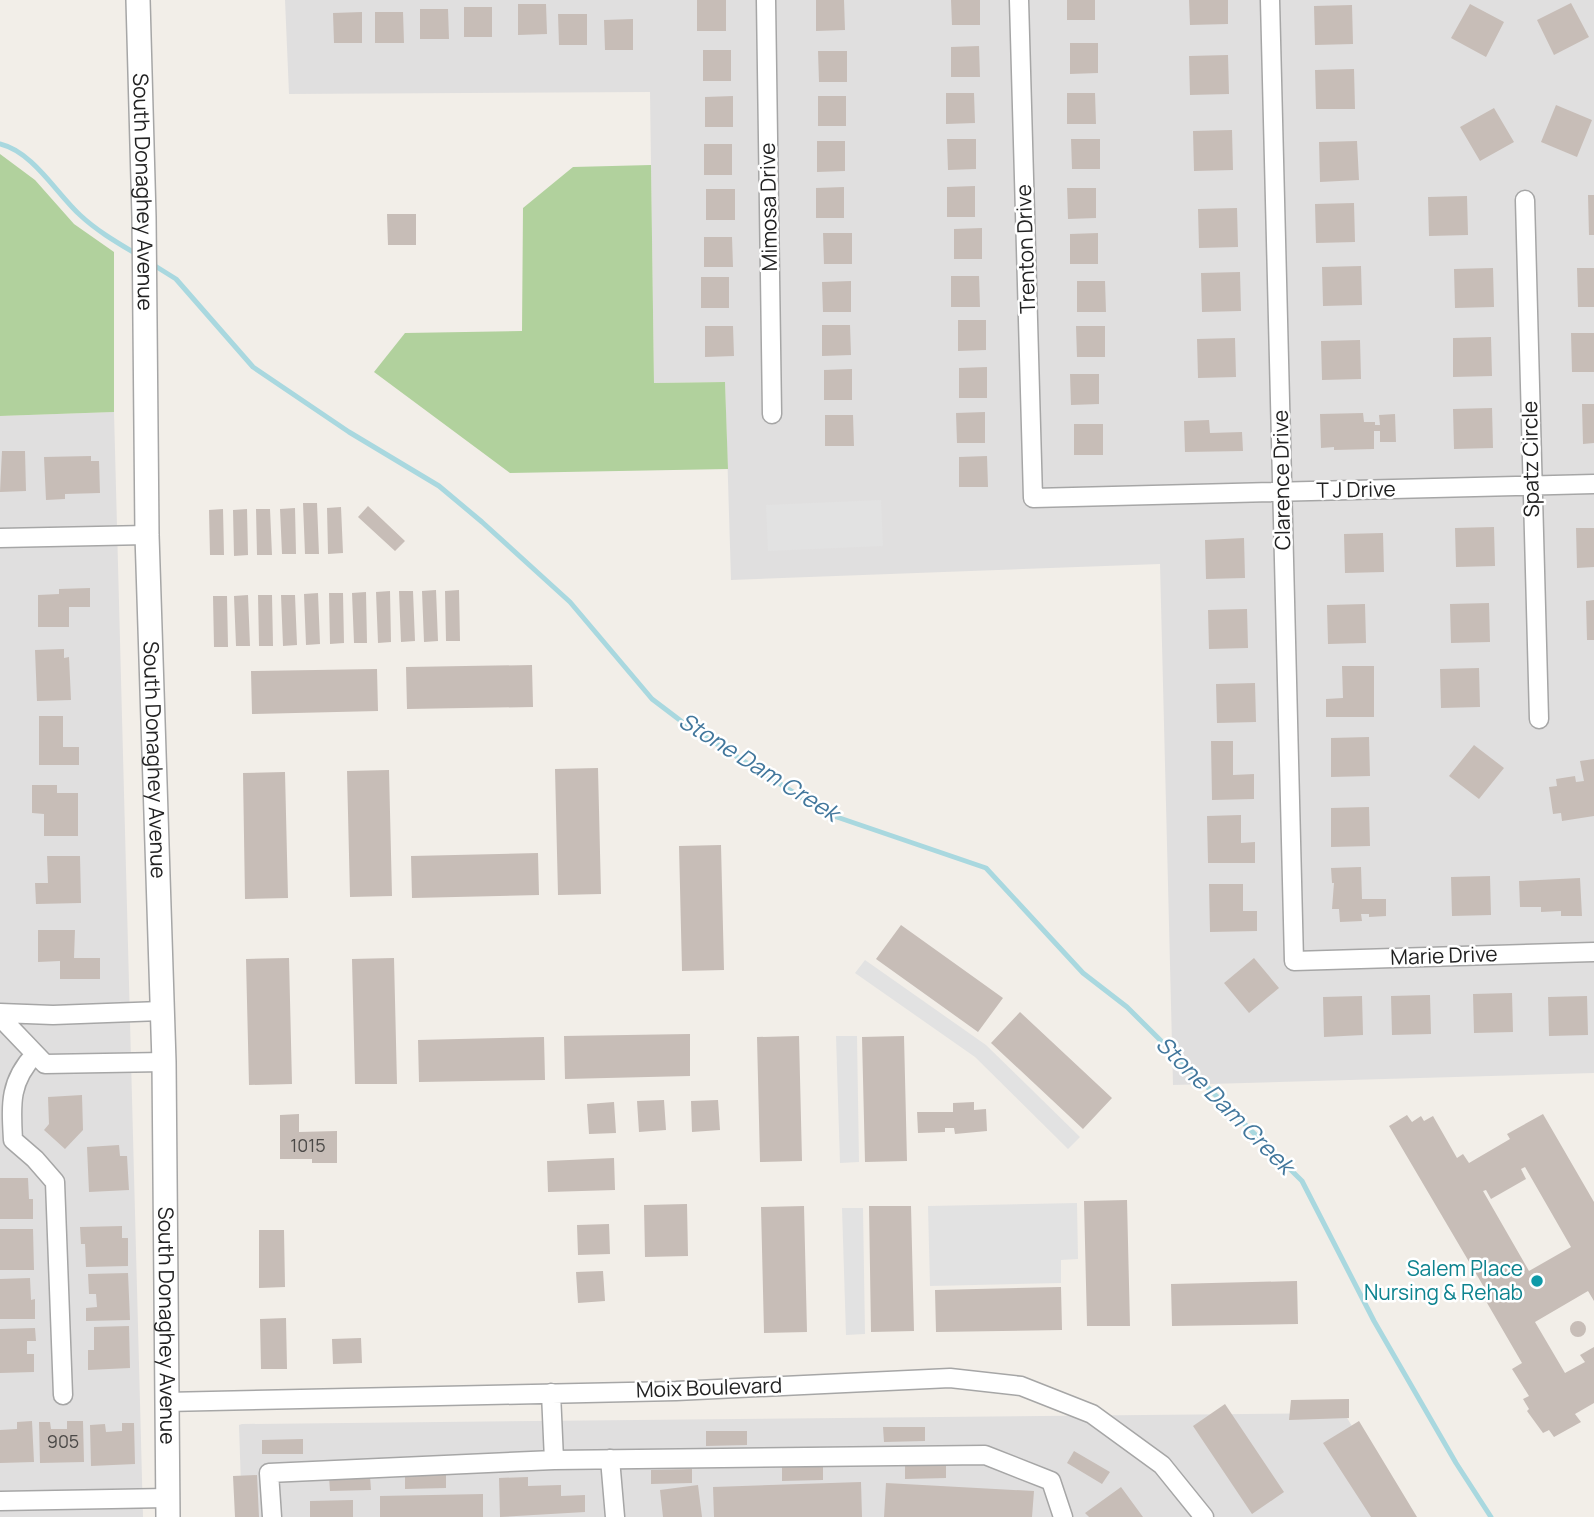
<svg xmlns="http://www.w3.org/2000/svg" width="1594" height="1517" viewBox="0 0 1594 1517" font-family="Manrope,sans-serif">
<style>
.residential{fill:#e0dfdf}
.forest{fill:#b1d19d}
.parking{fill:#e2e2e2}
.lines{fill:none;stroke-linecap:round;stroke-linejoin:round}
.stream{stroke:#a9d8df;stroke-width:5}
.building{fill:#c7bdb7;fill-rule:evenodd}
.minor-casing{stroke:#a6a6a6;stroke-width:21}
.tertiary-casing{stroke:#a6a6a6;stroke-width:26}
.minor{stroke:#fff;stroke-width:18}
.tertiary{stroke:#fff;stroke-width:23}
.culture-dot{fill:#0f9aa8;stroke:#fff;stroke-width:2.5}
.labels{text-anchor:middle;stroke-width:5;stroke-linejoin:round;paint-order:stroke}
.number-label{font-size:18px;fill:#4b4947}
.street-label{font-size:21px;fill:#222;stroke:#fff}
.culture-label{font-size:21px;fill:#0d838f;stroke:#fff;text-anchor:end}
.water-label{font-size:23px;font-style:italic;fill:#42779c;stroke:#fff}
</style>
<rect width="100%" height="100%" fill="#f2eee8"/>
<path class="residential" d="M285,0H1594V1073L1173,1085L1160,564L731,580L725,382L654,383L650,92L289,94Z
M114,412L143,1517H0V416Z
M1344,1413L1407,1517H242L239,1425L242,1424Z"/>
<path class="forest" d="M0,154L35,180L74,224L114,252V412L0,416Z
M651,165L654,383L725,382L728,469L510,473L374,372L405,333L522,331L523,208L573,167Z"/>
<path class="parking" d="M881,500L883,546L768,551L766,505Z
M865,960L986,1045L1080,1137L1068,1149L975,1057L855,973Z
M836,1036H857L859,1162L840,1163Z
M1077,1203L1078,1259L1061,1260V1283L930,1286L928,1206Z
M842,1208H863L865,1334L846,1335Z"/>
<g class="lines">
<path class="stream" d="M0,144C33,152 56,193 80,215C97,231 118,243 138,255
M152,264L176,279L253,367L349,432L439,486L482,522L570,602L652,699L685,724L828,814L986,868L1083,973L1127,1007L1302,1181L1374,1321L1456,1463L1491,1517"/>
</g>
<path class="building" d="M697,0H726V31H697Z
M816,0H844L845,30L816,31Z
M951,0H980V25H952Z
M1067,0H1095V20H1067Z
M1189,0H1228V24L1190,25Z
M1571,3L1589,37L1554,55L1537,20Z
M518,4H546L547,34L518,35Z
M1470,4L1504,22L1486,57L1451,38Z
M1352,5L1353,44L1315,45L1314,6Z
M464,7H492V37H464Z
M420,9H448L449,39H420Z
M362,12V43H334L333,13Z
M375,12H403L404,43H375Z
M558,14H587V45H559Z
M633,19V50H605L604,20Z
M1070,43H1098V73L1070,74Z
M979,46L980,77H951V47Z
M703,50H731V81H703Z
M818,51H847V82H819Z
M1228,55L1229,94L1190,95L1189,56Z
M1354,69L1355,109H1316L1315,70Z
M946,93H974L975,123L946,124Z
M1067,93H1095L1096,124H1067Z
M733,96V127H705V97Z
M818,96H846V126H818Z
M1556,105L1592,120L1577,157L1541,142Z
M1494,108L1514,142L1480,161L1460,127Z
M1232,130L1233,170L1194,171L1193,131Z
M947,139H976V169L948,170Z
M1071,139H1100V169H1072Z
M817,141H845V171L817,172Z
M1357,141L1359,180L1320,182L1319,142Z
M704,144H732V175H704Z
M975,186V217H947V187Z
M844,187V218H816V188Z
M1067,188H1096V218L1068,219Z
M706,189H735V220H706Z
M1588,195H1594V235H1589Z
M1467,196L1468,235L1429,236L1428,197Z
M1354,203L1355,242L1316,243L1315,204Z
M1237,208L1238,247L1199,248L1198,209Z
M387,214H416V245H388Z
M982,228V259H954V229Z
M823,233H852V264H824Z
M1098,233V264H1070V234Z
M704,237H732L733,267H704Z
M1361,266L1362,305L1323,306L1322,267Z
M1493,268L1494,307L1455,308L1454,269Z
M1577,268H1594V307H1578Z
M1240,272L1241,311L1202,312L1201,273Z
M951,276H979L980,307H951Z
M701,277H729V308H701Z
M851,281V312H823L822,282Z
M1077,281H1105L1106,312H1077Z
M958,320H986V350L958,351Z
M822,325H850L851,355L822,356Z
M705,326H733L734,356L705,357Z
M1076,326H1105V357H1077Z
M1571,333H1594V372H1572Z
M1491,337L1492,376L1453,377V338Z
M1235,338L1236,377L1198,378L1197,339Z
M1360,340L1361,379L1322,380L1321,341Z
M987,367V398H959V368Z
M852,369V400H824V370Z
M1070,374H1099V404L1071,405Z
M1582,404H1594V443L1583,444Z
M1492,408L1493,448L1454,449L1453,409Z
M985,412V443H957L956,413Z
M1363,413L1364,422H1375V425H1380L1379,415L1395,414L1396,442H1380V431H1374V449L1334,450V447L1321,448L1320,414Z
M825,415H853L854,446H825Z
M1209,420L1210,433L1242,432L1243,451L1185,452L1184,421Z
M1074,424H1103V455H1074Z
M2,451H25L26,491L0,492Z
M91,456V461H99L100,493L65,494V499L46,500L44,457Z
M987,456L988,487H959V457Z
M303,503H317L319,554H305Z
M368,506L405,541L395,551L358,517Z
M341,507L343,553L328,554L327,508Z
M295,508L296,554H282L280,509Z
M223,509L224,555H210L209,510Z
M247,509L248,555L234,556L233,510Z
M256,509H270L272,555H257Z
M1494,527L1495,566L1456,567L1455,528Z
M1576,528H1594V567L1577,568Z
M1383,533L1384,572L1345,573L1344,534Z
M1244,538L1245,578L1206,579L1205,540Z
M90,588V607H69V627H38V595L59,594V589Z
M436,590L438,641L424,642L422,591Z
M459,590L460,641H446L445,591Z
M390,591L391,642L378,643L376,592Z
M399,591H413L415,641L401,642Z
M366,592L367,643H354L352,593Z
M318,593L320,644L306,645L304,594Z
M329,593H343L344,643L330,644Z
M248,595L250,646H236L234,596Z
M258,595H272L273,646H259Z
M281,595H295L297,645L283,646Z
M213,596H227L228,647H214Z
M1594,600V640H1587L1586,601Z
M1489,603L1490,642L1451,643L1450,604Z
M1365,604L1366,643L1328,644L1327,605Z
M1247,609L1248,648L1209,649L1208,610Z
M64,649V658L69,657L71,700L37,701L35,650Z
M532,665L533,707L407,709L406,667Z
M1342,666H1374V717H1326V699L1343,698Z
M1479,668L1480,707L1441,708L1440,669Z
M377,669L378,711L252,714L251,671Z
M1255,683L1256,722L1217,723L1216,684Z
M39,716H63V747H79V765H39Z
M1369,737L1370,776L1331,777V738Z
M1211,741H1233V775L1254,774V799L1212,800Z
M1474,745L1504,768L1479,799L1449,776Z
M1594,759V816L1562,821L1561,813L1553,814L1549,787L1557,786L1556,779L1575,776L1576,782L1584,781L1580,761Z
M598,768L601,894L558,895L555,769Z
M389,770L392,896L350,897L347,771Z
M285,772L288,898L245,899L243,773Z
M32,785H57V793H78V836H44V814L32,813Z
M1369,807L1370,846L1331,847V808Z
M1241,815V843L1255,842V863H1208L1207,816Z
M721,845L724,970L682,971L679,846Z
M538,853L539,895L412,898L411,856Z
M47,856H80L81,903L36,904L35,883H48Z
M1361,867L1362,899H1386V916L1369,917V914H1361L1362,921L1340,922L1339,909H1332L1334,883H1332L1331,868Z
M1490,876L1491,915L1452,916L1451,877Z
M1580,878L1582,916H1561V911L1541,912V907H1520L1519,881Z
M1209,884H1243V911H1257V931L1210,932Z
M901,925L1003,998L978,1032L876,959Z
M38,930H75L74,958H100V979H60V961L38,962Z
M289,958L292,1084L249,1085L246,959Z
M394,958L397,1084H355L352,959Z
M1254,958L1279,988L1249,1013L1224,983Z
M1512,993L1513,1032L1474,1033L1473,994Z
M1430,995L1431,1034L1392,1035L1391,996Z
M1362,996L1363,1035L1324,1037L1323,997Z
M1587,996L1588,1035L1549,1036L1548,997Z
M1020,1012L1112,1098L1083,1129L991,1043Z
M690,1034V1076L565,1079L564,1036Z
M799,1036L802,1161L760,1162L757,1037Z
M904,1036L907,1161L865,1162L862,1037Z
M544,1037L545,1080L419,1082L418,1040Z
M82,1095L83,1130L65,1149L44,1130L49,1124L48,1097Z
M664,1100L666,1130L639,1132L637,1101Z
M718,1100L720,1130L692,1132L691,1101Z
M614,1102L616,1133L589,1134L587,1104Z
M974,1102V1110L986,1109L987,1131L955,1134L954,1128H945V1132L918,1133L917,1112H953V1103Z
M299,1114V1132L337,1131V1163H312V1159H280V1115Z
M1543,1114L1594,1202V1301L1588,1291L1535,1322L1565,1373L1585,1362L1580,1355L1594,1347V1403L1575,1414L1581,1422L1554,1437L1549,1430L1543,1433L1527,1411L1529,1409L1523,1399L1529,1396L1512,1369L1522,1363L1483,1296L1488,1294L1389,1126L1407,1115L1412,1122L1421,1116L1424,1121L1433,1116L1457,1158L1463,1154L1469,1163L1510,1139L1507,1134ZM1525,1167L1571,1247L1529,1271L1483,1191L1486,1190L1491,1199L1526,1179L1521,1169Z
M119,1145L120,1156H127L129,1190L89,1192L87,1147Z
M614,1158L615,1190L548,1192L547,1161Z
M0,1178H28L29,1199H33V1219H0Z
M1127,1200L1130,1326H1087L1084,1201Z
M687,1204L688,1256L645,1257L644,1205Z
M804,1206L807,1332L764,1333L761,1207Z
M869,1206H911L914,1331L871,1332Z
M609,1224L610,1254L578,1255L577,1225Z
M122,1226V1238H128V1266L86,1267L85,1244H81L80,1227Z
M0,1229H33L34,1270H0Z
M259,1230H284L285,1287L259,1288Z
M603,1271L605,1301L578,1303L576,1272Z
M128,1273L130,1320L86,1321V1308L97,1307L96,1294H89L88,1274Z
M30,1278L31,1300L35,1299V1319H0V1279Z
M1297,1281L1298,1324L1172,1326L1171,1284Z
M1061,1287L1062,1330L936,1332L935,1290Z
M286,1318L287,1369H261L260,1319Z
M1570 1329a8 8 0 1 1 16 0a8 8 0 1 1-16 0Z
M129,1326L130,1368L88,1370V1350H94V1327Z
M35,1328L36,1341H27V1354H34V1372L0,1373V1329Z
M361,1338L362,1363L333,1364L332,1339Z
M1349,1399V1418L1289,1420L1291,1400Z
M1225,1404L1284,1492L1252,1514L1193,1426Z
M32,1421L34,1462L0,1463V1430L17,1429V1422Z
M67,1421H83L84,1462L40,1463L39,1422H50L51,1429H67Z
M1359,1421L1417,1517H1371L1323,1443Z
M122,1423H134L135,1464L91,1466L90,1425L105,1424L106,1432L122,1431Z
M883,1427H925V1441L884,1442Z
M706,1431H747V1445L706,1446Z
M303,1439V1454H262V1440Z
M1074,1451L1110,1472L1102,1484L1067,1463Z
M946,1464V1478L905,1479V1465Z
M823,1466V1480L782,1481V1467Z
M692,1469V1483L651,1484V1470Z
M405,1474H446V1488L405,1489Z
M257,1475L259,1517H235L233,1476Z
M370,1476L371,1490L330,1491L329,1477Z
M528,1477V1486L561,1485V1496L585,1495V1512L500,1517L499,1478Z
M861,1482L862,1517H714L713,1487Z
M886,1483L1034,1491L1032,1517H884Z
M698,1485L702,1517H663L660,1490Z
M1121,1487L1143,1517H1089L1085,1513Z
M483,1494V1517H380V1496Z
M353,1500V1517H310V1501Z"/>
<g class="lines">
<defs>
<path id="minor" d="M766,0L772,414
M1019,0L1033,498L1594,484
M1270,0L1294,961L1594,952
M1525,200L1539,719
M0,538L147,535
M0,1013L53,1015L161,1011
M0,1017L45,1064L164,1062
M35,1054C9,1082 11,1104 13,1140L35,1159L55,1182L63,1395
M551,1393L554,1460
M166,1402L676,1391L950,1378L1021,1386L1092,1414L1162,1465L1204,1517
M610,1459L615,1517
M0,1501L167,1498
M272,1517L269,1473L554,1460L985,1455L1051,1481L1063,1517"/>
<g id="tertiary">
<path id="s1" d="M138,0L144,217L147,535L164,1062L168,1517"/>
</g>
</defs>
<use href="#minor" class="minor-casing"/>
<use href="#tertiary" class="tertiary-casing"/>
<use href="#minor" class="minor"/>
<use href="#tertiary" class="tertiary"/>
</g>
<circle class="culture-dot" cx="1537" cy="1281" r="7"/>
<g class="labels">
<g class="number-label">
<text x="308" y="1152">1015</text>
<text x="63" y="1448">905</text>
</g>
<g class="street-label">
<text dy="7" stroke="none"><textPath href="#s1" startOffset="192">South Donaghey Avenue</textPath></text>
<text transform="translate(769 207) rotate(-91)" y="7">Mimosa Drive</text>
<text transform="translate(1026 249) rotate(-92)" y="7">Trenton Drive</text>
<text transform="translate(1531 459) rotate(-91)" y="7">Spatz Circle</text>
<text transform="translate(1282 480) rotate(-91)" y="7">Clarence Drive</text>
<text transform="translate(1356 490) rotate(-1)" y="7">T J Drive</text>
<text dy="7" stroke="none"><textPath href="#s1" startOffset="760">South Donaghey Avenue</textPath></text>
<text transform="translate(1444 956) rotate(-2)" y="7">Marie Drive</text>
<text dy="7" stroke="none"><textPath href="#s1" startOffset="1326">South Donaghey Avenue</textPath></text>
<text transform="translate(709 1388) rotate(-2)" y="7">Moix Boulevard</text>
</g>
<g class="culture-label">
<text x="1523" y="1276">Salem Place<tspan x="1523" dy="24">Nursing &amp; Rehab</tspan></text>
</g>
<g class="water-label">
<text transform="translate(759 767) rotate(32)" y="8">Stone Dam Creek</text>
<text transform="translate(1225 1105) rotate(45)" y="8">Stone Dam Creek</text>
</g>
</g>
</svg>
